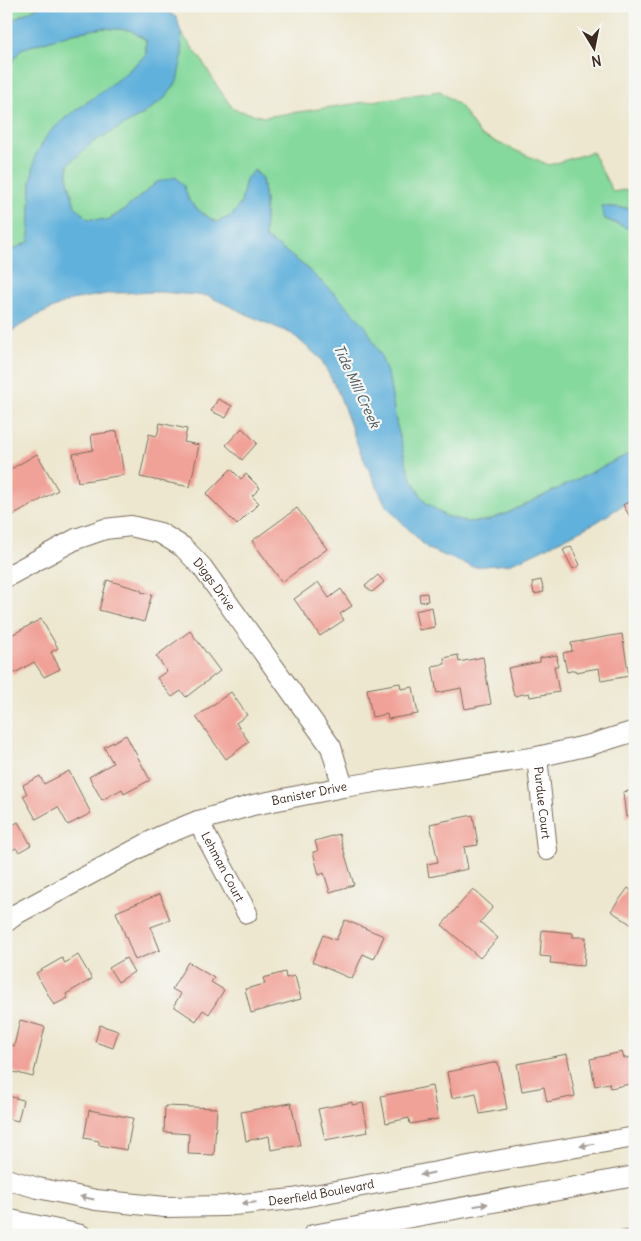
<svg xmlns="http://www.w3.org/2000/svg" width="641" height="1241" viewBox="0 0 641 1241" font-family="Delius,sans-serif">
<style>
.green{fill:#85d99c;stroke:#60825d}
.water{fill:#61b1dc;stroke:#4e6e7d}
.building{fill:#f1a298}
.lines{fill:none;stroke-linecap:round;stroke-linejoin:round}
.minor-casing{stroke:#796c5c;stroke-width:22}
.minor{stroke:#fff;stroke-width:20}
.oneway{fill:#a79f9a}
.labels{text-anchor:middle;stroke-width:4.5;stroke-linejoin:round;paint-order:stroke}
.street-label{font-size:12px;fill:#3b2a1e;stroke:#f6f6f2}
.water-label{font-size:14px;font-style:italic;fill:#485960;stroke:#f6f6f2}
</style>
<rect width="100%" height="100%" fill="#f6f6f2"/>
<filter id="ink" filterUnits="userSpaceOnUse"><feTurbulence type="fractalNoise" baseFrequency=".02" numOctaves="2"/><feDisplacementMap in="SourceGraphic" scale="10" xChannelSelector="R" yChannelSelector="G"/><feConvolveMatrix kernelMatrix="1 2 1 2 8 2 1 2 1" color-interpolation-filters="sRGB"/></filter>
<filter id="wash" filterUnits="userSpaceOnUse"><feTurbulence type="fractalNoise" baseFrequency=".0096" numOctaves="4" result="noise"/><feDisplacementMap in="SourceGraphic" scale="20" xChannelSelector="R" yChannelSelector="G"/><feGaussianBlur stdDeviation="1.12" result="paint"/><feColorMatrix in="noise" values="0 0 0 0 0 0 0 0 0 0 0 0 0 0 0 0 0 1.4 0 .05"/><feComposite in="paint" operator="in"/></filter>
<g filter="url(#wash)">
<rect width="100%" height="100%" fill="#ede7cf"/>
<path class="green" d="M6,6H40L6,23Z
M103,28L130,30L146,40V55L126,73L93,98L65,118L31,183L29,242L6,252V72L20,49L73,33Z
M181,33L201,59L217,86L233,109L264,117L440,91L460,106L480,135L549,165L592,152L613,192L635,188V209L602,206L605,219L635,231V451L508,513L486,521L467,522L445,516L425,502L411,478L405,462L396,422L389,379L341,300L302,264L278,246L265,238V200L262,179L255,170L246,179L241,203L232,216L216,222L202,213L189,201L184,186L157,182L124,210L108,220L88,219L75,207L68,180V164L93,142L142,115L166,97L182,57Z"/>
<path class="water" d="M40,6H160L177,18L181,33L182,57L177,82L166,97L142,115L93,142L68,164V180L75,206L88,219L108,220L124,210L157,182L176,177L184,186L189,201L202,213L216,222L232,216L241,203L246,179L254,170L262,179L265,200V238L278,246L302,264L341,300L366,327L381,356L389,379L396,422L406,462L411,478L425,502L445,516L467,522L486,521L508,513L635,451V497L597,522L537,552L509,564L473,567L428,549L386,506L359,449L339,394L321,359L292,334L255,318L208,296L161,292L112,293L71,300L32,318L6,335V252L29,242L31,183L35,156L48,134L65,118L93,98L126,73L146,55V40L130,30L103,28L73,33L21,49L6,72V23Z
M601,206L635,209V231L605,219Z"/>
<g id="blocks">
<path class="building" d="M218,399L232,406L226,418L211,411Z
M160,423L187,429L184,442L199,445L190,487L140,477L149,434L157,436Z
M242,428L257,443L242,460L226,445Z
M117,431L124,475L78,482L73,454L93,450L91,435Z
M37,454L58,490L14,515L6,502V460L11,469Z
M231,469L241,479L246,474L260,488L252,496L259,503L237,525L206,494Z
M635,498V525L623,505Z
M297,508L327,549L282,582L252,541Z
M571,546L580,565L573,569L563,550Z
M378,575L384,582L372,592L365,586Z
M107,580L141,590V592L152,594L144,622L99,610Z
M541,580L544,592L534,594L532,582Z
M318,582L329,598L341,589L352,606L340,614L344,620L320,636L294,599Z
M427,593L428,601L420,602L419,594Z
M432,607L435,627L419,630L415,611Z
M41,619L58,648L51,652L60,669L44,677L34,662L13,674L6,661V638Z
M190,631L220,671L186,697L181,691L172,697L157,678L167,671L156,656Z
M622,634L629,676L601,681L599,668L576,672L575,670L567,672L563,653L572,651L571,643Z
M458,655L459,662L483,657L491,704L465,709L461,688L437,693L432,666L445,664L444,658Z
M557,655L558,666H554L559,692L530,697L529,693L514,696L508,668L540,662V658Z
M400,683L401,689L413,687L418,714L388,719L387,714L372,717L367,689Z
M231,692L247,715L236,723L249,742L226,759L196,717Z
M126,735L150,780L124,794L122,789L102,800L89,777L113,763L104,747Z
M69,771L91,813L68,825L58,807L36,819L23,796L27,794L23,785L40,776L44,784Z
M635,790V816L626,817L623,792Z
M473,815L478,845L464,847L468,869L429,877L427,864L438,862L430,824Z
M18,822L31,845L19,852L16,848L6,854V829Z
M339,834L354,885L330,892L324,873L319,875L313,852L318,851L315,841Z
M628,888L635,893V927L611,911Z
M473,889L493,907L480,922L498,938L480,958L442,925Z
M160,894L170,920L151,927L160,950L135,960L116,912Z
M345,920L384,936L374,959L363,954L352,979L312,962L323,935L336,940Z
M542,930L573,933V937H586L584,966L550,963L551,957L540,956Z
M78,955L92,979L66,994L68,998L54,1005L36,973L62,958L65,963Z
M126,958L134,972L118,982L109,968Z
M188,962L214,978L211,982L224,990L209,1014L203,1010L196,1021L175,1007L174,1005L181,994L172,989Z
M285,972L286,978L295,976L301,999L251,1013L245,989L265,984L263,978Z
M20,1020L45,1027L33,1077L6,1070V1044L14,1046Z
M100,1025L118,1031L113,1048L95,1042Z
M622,1052L624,1058L634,1057L635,1083L610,1088L609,1083L595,1086L590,1059Z
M567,1054L575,1096L547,1102L544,1087L522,1091L517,1064Z
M498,1062L507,1109L480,1114L476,1093L452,1098L447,1072Z
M6,1086L11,1087L8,1096L23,1100L18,1121L6,1118Z
M432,1086L438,1119L410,1124L409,1118L386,1123L381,1096Z
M352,1102V1105L363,1103L368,1132L325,1140L318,1109Z
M291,1103L300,1145L271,1150L269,1136L246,1141L241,1112Z
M165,1106L217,1108L214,1155L188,1154L189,1134L164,1132Z
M89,1110L133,1118L127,1150L99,1145V1141L84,1138Z
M635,1229V1235H619L618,1232Z"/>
</g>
</g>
<g filter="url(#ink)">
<use href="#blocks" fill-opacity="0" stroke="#796c5c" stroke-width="1"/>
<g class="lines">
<defs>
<g id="minor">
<path id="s1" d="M6,577L76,539L105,529L131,526L160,533L183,547L202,567L331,747L343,787"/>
<path id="s2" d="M537,757L547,850"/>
<path id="s3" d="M198,821L247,913"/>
<path id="s4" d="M6,922L18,913L161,836L198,821L253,805L343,787L537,757L590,745L635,731"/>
<path id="s5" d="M6,1179L38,1188L96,1200L165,1207L224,1206L293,1199L501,1160L635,1137"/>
<path d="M6,1219L81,1235"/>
<path d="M313,1235L635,1176"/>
</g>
</defs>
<use href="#minor" class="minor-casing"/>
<use href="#minor" class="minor"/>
</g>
<defs><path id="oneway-solid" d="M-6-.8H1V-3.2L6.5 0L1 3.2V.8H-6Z" transform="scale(1.25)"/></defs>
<g class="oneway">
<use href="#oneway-solid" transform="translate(587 1145) rotate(170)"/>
<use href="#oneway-solid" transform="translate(427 1174) rotate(169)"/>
<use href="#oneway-solid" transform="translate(87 1198) rotate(-168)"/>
<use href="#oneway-solid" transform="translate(249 1203) rotate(174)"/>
<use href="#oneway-solid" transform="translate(481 1205) rotate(-10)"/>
</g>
</g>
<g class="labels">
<g class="street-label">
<text dy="4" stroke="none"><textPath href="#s1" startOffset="242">Diggs Drive</textPath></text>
<text dy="4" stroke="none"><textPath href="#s4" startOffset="332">Banister Drive</textPath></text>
<text dy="4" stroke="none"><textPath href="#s2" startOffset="46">Purdue Court</textPath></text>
<text dy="4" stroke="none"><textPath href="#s3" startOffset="52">Lehman Court</textPath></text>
<text dy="4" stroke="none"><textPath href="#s5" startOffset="319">Deerfield Boulevard</textPath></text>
</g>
<g class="water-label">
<text transform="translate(357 386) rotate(65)" y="5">Tide Mill Creek</text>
</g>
</g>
<rect width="641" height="1241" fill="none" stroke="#f6f6f2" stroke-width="25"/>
<g transform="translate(594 48) rotate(170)" stroke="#f6f6f2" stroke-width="4" paint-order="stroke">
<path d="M0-4L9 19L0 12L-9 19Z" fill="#3b2a1e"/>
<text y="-8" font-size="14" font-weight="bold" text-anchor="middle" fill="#3b2a1e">N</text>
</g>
</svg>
